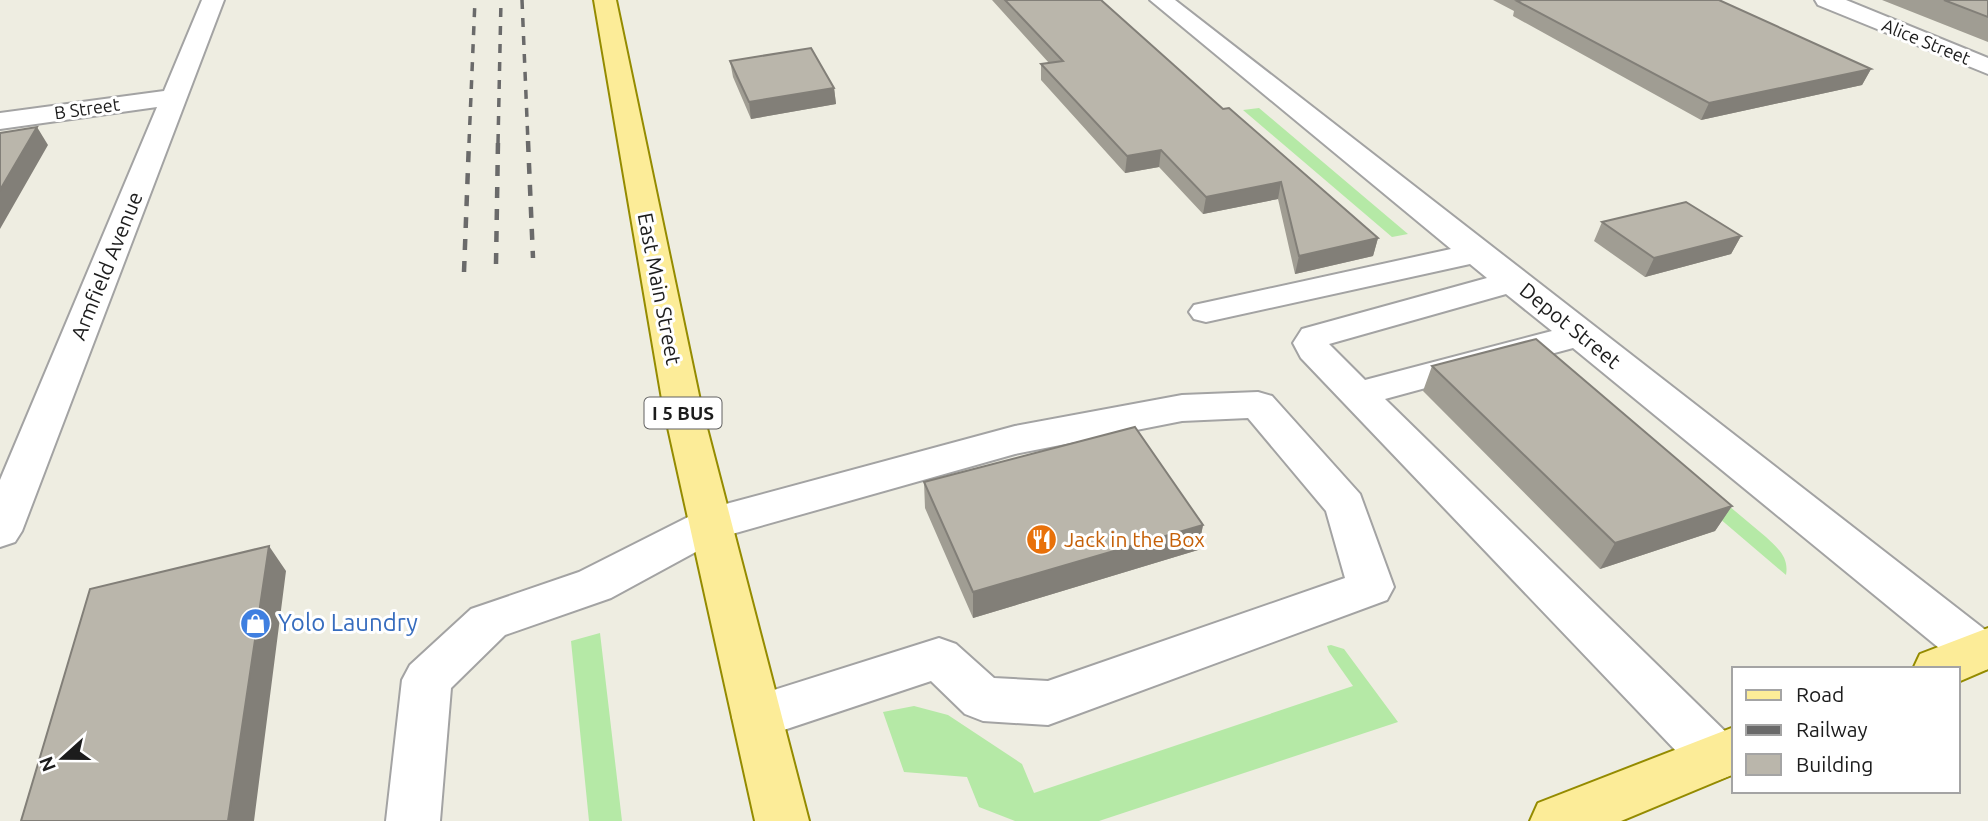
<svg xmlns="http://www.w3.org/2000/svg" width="1988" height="821" viewBox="0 0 1988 821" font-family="Ubuntu,sans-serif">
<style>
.grass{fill:#b5e9a6}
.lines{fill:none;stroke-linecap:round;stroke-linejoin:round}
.minor-casing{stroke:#a3a3a3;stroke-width:4}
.major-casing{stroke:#948b00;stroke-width:4}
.minor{fill:#fff;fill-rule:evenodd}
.major{fill:#fcec98;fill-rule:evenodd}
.rail-far1{stroke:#6a6a6a;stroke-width:3.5;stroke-dasharray:9 9;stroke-linecap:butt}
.rail{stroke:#6a6a6a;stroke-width:4.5;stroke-dasharray:11 11;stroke-linecap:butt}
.wall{fill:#a09d93}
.shaded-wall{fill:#827f78}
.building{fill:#bab6ab;stroke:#827f78;stroke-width:2}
.labels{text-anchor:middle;stroke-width:6;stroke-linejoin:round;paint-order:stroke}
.far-street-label{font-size:18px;fill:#1c1c1c;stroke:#fff}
.shield{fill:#fff;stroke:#606060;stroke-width:2}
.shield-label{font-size:19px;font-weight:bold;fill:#1c1c1c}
.street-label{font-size:21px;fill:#1c1c1c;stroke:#fff}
.food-label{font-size:21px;fill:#c56008;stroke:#fff;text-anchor:start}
.near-shop-label{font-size:24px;fill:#366cbe;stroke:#fff;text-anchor:start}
</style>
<rect width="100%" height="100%" fill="#eeede1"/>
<path class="grass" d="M1259,108L1408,234L1392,237L1243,110Z
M1556,361L1766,537C1779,549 1789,558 1786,575L1537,363Z
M600,633L622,821H589L571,641Z
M1331,645L1344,649L1398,722L1099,821H1015L979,807L967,777L904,772L883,712L914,706L948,715L1022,764L1034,793L1353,686L1329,652L1327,646Z"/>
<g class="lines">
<defs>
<path id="minor" d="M202,0H224L22,531L15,542L0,547V480L157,107L0,129V113L164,91Z
M1150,0H1175L1988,632V669L1978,672L1961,666L1573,348L1385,399L1734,740V774L1716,781L1698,774L1301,358L1293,343L1302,329L1487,278L1470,264L1206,322L1194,319L1189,312L1194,305L1451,249ZM1506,294L1552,331L1365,380L1329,344Z
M1815,0H1846L1988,58V74L1818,5Z
M1258,392L1272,396L1360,494L1394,587L1387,600L1048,725L983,721L965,714L931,681L757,739L739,733L732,717L739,701L939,638L956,644L994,678L1048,681L1345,578L1326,511L1248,418L1182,421L1015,454L725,536L611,598L505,635L451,688L440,821H386L402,680L410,665L471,609L579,572L696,513L711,508L1015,426L1182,395Z"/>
<path id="major" d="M594,0H616L701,405L809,821H755L663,405Z
M1988,628V669L1958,682V669H1913L1920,654Z
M1734,727V774L1621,821H1530L1538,803Z"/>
</defs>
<use href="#minor" class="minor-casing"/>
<use href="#major" class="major-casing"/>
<use href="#minor" class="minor"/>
<use href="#major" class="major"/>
<path class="rail-far1" d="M522,0L528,143
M469,143L475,0
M498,143L501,0"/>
<path class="rail" d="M528,141L533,258
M496,264L498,141
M464,272L469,141"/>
</g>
<path class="wall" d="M992,0H1101L1223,109L1378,238L1373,256L1295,274L1278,199L1203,214L1159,167L1125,173L1041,80V64L1049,63Z
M1493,0H1719L1871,69L1862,85L1701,120L1513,16L1514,11Z
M1882,0H1988V42Z
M730,61L834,88L836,104L751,119L733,77Z
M1602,222L1741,236L1731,254L1645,277L1594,241Z
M1432,366L1732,506L1715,531L1600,569L1423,391Z
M924,482L1203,525L1198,550L973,618L925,508Z"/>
<path class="shaded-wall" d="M1871,69L1862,85L1701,120L1709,103Z
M834,88L836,104L751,119L749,102Z
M37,127L48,145L0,229V190Z
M1161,150L1159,167L1125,173L1127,156Z
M1281,182L1278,199L1203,214L1206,197Z
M1741,236L1731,254L1645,277L1654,258Z
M1378,238L1373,256L1295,274L1299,256Z
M1732,506L1715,531L1600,569L1615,543Z
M1203,525L1198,550L973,618V592Z
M269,546L286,571L254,821H228Z"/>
<path class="building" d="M1005,0H1101L1223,109L1229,108L1378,238L1299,256L1281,182L1206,197L1161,150L1127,156L1041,64L1063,61Z
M1522,0H1719L1871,69L1709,103L1517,1Z
M1944,0H1988V17Z
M811,48L834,88L749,102L730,61Z
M37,127L0,190V133Z
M1686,202L1741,236L1654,258L1602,222Z
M1536,339L1732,506L1615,543L1432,366Z
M1135,427L1203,525L973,592L924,482Z
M269,546L228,821H21L90,589Z"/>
<defs>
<symbol id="restaurant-disc" viewBox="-11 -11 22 22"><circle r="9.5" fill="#e8710a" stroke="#fff"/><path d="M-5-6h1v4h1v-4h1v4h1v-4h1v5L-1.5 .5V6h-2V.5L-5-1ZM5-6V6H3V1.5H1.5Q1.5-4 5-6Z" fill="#fff"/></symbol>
<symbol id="shop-disc" viewBox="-11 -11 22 22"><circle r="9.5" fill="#3f7fe0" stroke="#fff"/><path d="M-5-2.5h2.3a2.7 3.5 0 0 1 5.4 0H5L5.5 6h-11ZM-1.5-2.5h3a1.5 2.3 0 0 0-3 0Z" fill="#fff"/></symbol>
</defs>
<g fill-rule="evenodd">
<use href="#restaurant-disc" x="1024" y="522" width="35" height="35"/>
<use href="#shop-disc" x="238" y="606" width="35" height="35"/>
</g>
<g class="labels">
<g class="far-street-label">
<text transform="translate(1926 42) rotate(22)" y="6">Alice Street</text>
<text transform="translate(87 109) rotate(-8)" y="6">B Street</text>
</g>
<rect class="shield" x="644.5" y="397.5" width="77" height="31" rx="5"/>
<g class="shield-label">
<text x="683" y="420">I 5 BUS</text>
</g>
<g class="street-label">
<text transform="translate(107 266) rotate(-68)" y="7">Armfield Avenue</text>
<text transform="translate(659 289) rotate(79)" y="7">East Main Street</text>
<text transform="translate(1570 326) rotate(39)" y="7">Depot Street</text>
</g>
<g class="food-label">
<text x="1064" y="547">Jack in the Box</text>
</g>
<g class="near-shop-label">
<text x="278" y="631">Yolo Laundry</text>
</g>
</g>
<rect x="1732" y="667" width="228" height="126" fill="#ffffff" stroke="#a4a4a4" stroke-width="2"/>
<rect x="1746" y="690" width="35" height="10" fill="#fcec98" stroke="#a4a4a4" stroke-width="2"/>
<text x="1796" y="702" font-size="21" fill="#1c1c1c">Road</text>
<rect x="1746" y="725" width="35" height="10" fill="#6a6a6a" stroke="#a4a4a4" stroke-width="2"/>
<text x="1796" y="737" font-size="21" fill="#1c1c1c">Railway</text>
<rect x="1746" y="754" width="35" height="21" fill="#bab6ab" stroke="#a4a4a4" stroke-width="2"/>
<text x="1796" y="772" font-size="21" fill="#1c1c1c">Building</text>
<g transform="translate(63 758) rotate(249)" stroke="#ffffff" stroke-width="5" paint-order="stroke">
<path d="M0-5L12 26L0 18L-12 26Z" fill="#1c1c1c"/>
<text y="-10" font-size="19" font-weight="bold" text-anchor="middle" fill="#1c1c1c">N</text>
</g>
</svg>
